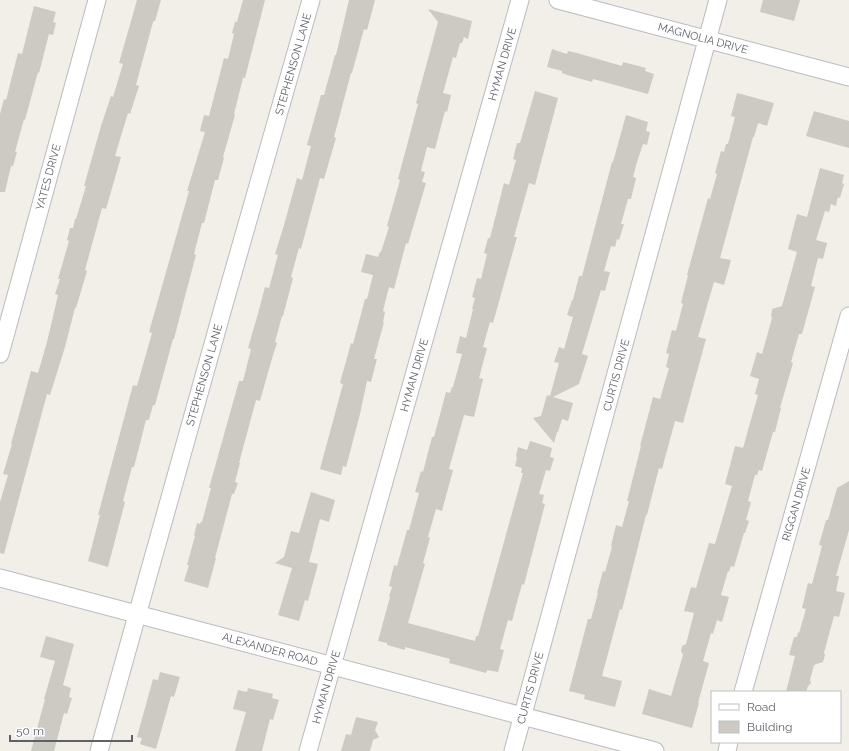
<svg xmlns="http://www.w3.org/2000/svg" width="849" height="751" viewBox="0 0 849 751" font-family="Raleway,sans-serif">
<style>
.building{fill:#cccac3}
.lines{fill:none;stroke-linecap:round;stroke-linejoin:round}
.minor-casing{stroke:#b9bbc0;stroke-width:19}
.minor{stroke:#fff;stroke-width:17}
.labels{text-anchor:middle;stroke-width:3;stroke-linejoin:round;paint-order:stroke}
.street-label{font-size:11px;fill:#5e6167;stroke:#fff}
</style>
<rect width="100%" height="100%" fill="#f1efe7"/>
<path class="building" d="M137,0H161L155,21H154L153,22L136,85L139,86L130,114L128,113L115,156L121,157L106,209L102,208L85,270L87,271L76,308H75L65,347L50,395L47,394L4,554L0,553V502L8,475L3,474L12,444H11L31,371L38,373L47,342L58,295L55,294L60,279H58L69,241L67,240L70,228H73L75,219H76L86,186H84L101,126L111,96L113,97L123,64L119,63Z
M243,0H265L245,78H243L234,114L235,115L223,157L224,158L218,180H215L204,223H202L194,254L196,255L184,300L174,339H173L155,405H153L149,420H146L134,467H132L123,501L125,502L108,567L88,561L100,515H98L133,385L137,386L152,333L149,332L189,191H187L205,132L200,131L204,115L209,116L224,58L228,59L234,34L232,33L235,22H237Z
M349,0H375L367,30L364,29L352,73H351L334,137L336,138L324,179L320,178L301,249L299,248L291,277L293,278L283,316H282L275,342L277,343L273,355L260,401L256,400L239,463H240L235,482L238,483L234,494H232L215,558H216L208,588L184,581L189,565H187L195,536H194L197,523L200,524L201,522H202L211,488H209L239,381H243L251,349L248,348L257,317L265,287L269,288L278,255L275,254L284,225L297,178L302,180L311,146L307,145L321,95H324L335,55H336Z
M763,0H800L794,21L760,12Z
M34,6L56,12L53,22L56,23L53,35L49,34L39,73L38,72L25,120L24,119L15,152H17L13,166H11L5,192H0V114L4,99L6,100L18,53L22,54Z
M428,9L472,21L468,39L464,37L462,43H460L456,58L453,57L443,93L451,95L447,112L445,111L435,149L427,147L421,171L425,172L422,182L426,183L408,244L406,243L394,289L389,287L383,311L385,312L383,322H384L374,359H377L371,382L367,381L360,414L346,467L343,466L341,475L320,469L343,384L340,383L351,343L353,344L365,299H367L373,275L361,272L366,254L378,257L380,252H381L389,227L387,226L400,180L398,179L418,104L416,103L438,22Z
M552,49L567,54L568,51L577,53L622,66L623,62L646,68L645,71L654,74L648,94L593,79L592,82L567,75L562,73V71L547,67Z
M535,91L558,98L535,185L529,183L514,237H517L493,323L490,322L483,347L487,348L479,378L483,379L474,417L464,415L449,469L453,470L442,511L436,509L428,537L430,538L423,563L425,564L408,623L475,641L476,636H478L523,473H521L522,468L515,466L517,458L516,456L518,447L527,450L530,441L552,448L550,457L554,458L550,471L546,470L539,494L544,495L542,503L545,504L524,585L522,584L512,621L508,620L500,649L504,650L498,672L487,670L486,673L449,663L450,659L405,647V650L387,645V643L378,641L390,597L389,596L392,587L389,586L394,565L397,566L407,530H409L419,493L415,492L421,471L423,472L432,437H434L446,392L450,393L452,387H453L462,354L456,353L460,336L466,338L473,309H472L475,298L472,297L477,278L481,279L487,254L484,253L488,238H490L504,183L509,185L516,160L513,159L517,143H520Z
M737,93L774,103L767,126L758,123L754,137H753L720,258L731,260L724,285L714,282L698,337L706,339L683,423L675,421L662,469L659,468L647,515H646L622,610L620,609L602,676L622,681L615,707L584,699L585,695L569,691L588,619H591L598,593H597L603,571L605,572L612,547L611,546L616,525L622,527L629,501H627L641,446H640L653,397L660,399L669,368L666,367L669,354L666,353L672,330L676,331L683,304L681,303L688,275H687L708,198L710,199L717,174L715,173L721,151L724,152L726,144H728L735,117L731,116Z
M814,111L849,121V148L806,136Z
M626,115L648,122L646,131L650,132L647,145L643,144L637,162L633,177L636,178L631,199H628L621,224H624L619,240L617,239L615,247L611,246L604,271L610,272L605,291L601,290L582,354L588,356L579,384L553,397L573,403L568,421L562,419L558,432H557L554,443L533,418L541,416L547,395L550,396L559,363L554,362L559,347L564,349L573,317L567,315L572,300H573L579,276H582L612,162H613Z
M820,168L844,175L842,183L844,184L840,198L838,197L836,206L831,204L829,212L825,211L816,240L827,243L823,259L818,258L811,286L815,287L802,334H799L791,362L793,363L780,408H781L775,432H773L762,471L759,470L757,475H755L748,501L751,502L746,520L749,521L745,533H744L734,567L731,566L729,572L728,571L721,595L729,597L722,622L717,620L713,634L711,633L703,661L709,663L698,703H699L692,728L642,714L649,689L671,696L683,655L681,651L682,646L686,644L694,613L684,611L691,587L696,588L709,543L715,544L732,486L725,484L735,446L743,448L758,395L755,394L759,379L750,376L757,352L762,354L772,318L771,316L772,309L782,306L797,252L788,249L797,214L807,217Z
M849,481V530L836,576H839L836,591L845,593L839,617L834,616L824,653L825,655L823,662L814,665L810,680L811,683L808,686L806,692H786L795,656L789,655L794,637H797L798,632L799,633L806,609L802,608L808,583L812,584L822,546L819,545L826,520H828L837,488Z
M311,492L335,500L329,522L320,519L309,562L318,564L308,601L305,600L299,621L278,615L292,568L275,563L284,557L291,531L299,533Z
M46,636L74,644L63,685L71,688L69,697L72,698L67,714L64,713L54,751H31L45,699H44L55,661L40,657Z
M160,672L180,677L174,697L171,696L156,749L140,744L142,738L137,737L153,679L158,680Z
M248,688L273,694L272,698L279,700L273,720L270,719L262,751H235L246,712L233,709L238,690L247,692Z
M356,717L378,722L375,730L379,737L373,740L370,751H341L346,734L351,735Z"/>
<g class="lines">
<defs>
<path id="minor" d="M558,0L849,77
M0,354L97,0
M0,578L655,751
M743,692L849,316
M99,751L225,301L311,0
M308,751L520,0
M513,751L718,0
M727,751L729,742"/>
</defs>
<use href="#minor" class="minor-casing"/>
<use href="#minor" class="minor"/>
</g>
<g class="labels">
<g class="street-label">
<text transform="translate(703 38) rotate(15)" y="4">MAGNOLIA DRIVE</text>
<text transform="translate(293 64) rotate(-74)" y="4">STEPHENSON LANE</text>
<text transform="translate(502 64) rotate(-74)" y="4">HYMAN DRIVE</text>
<text transform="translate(48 177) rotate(-75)" y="4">YATES DRIVE</text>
<text transform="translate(204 375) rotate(-74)" y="4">STEPHENSON LANE</text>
<text transform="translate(414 375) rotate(-74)" y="4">HYMAN DRIVE</text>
<text transform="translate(616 375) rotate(-75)" y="4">CURTIS DRIVE</text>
<text transform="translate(796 504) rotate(-74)" y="4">RIGGAN DRIVE</text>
<text transform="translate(270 649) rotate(15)" y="4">ALEXANDER ROAD</text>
<text transform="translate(326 687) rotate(-74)" y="4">HYMAN DRIVE</text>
<text transform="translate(530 688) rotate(-75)" y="4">CURTIS DRIVE</text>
</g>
</g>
<rect x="711" y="691" width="130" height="52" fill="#ffffff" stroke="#bfc0c2"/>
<rect x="719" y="704" width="20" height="6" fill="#ffffff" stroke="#bfc0c2"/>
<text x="747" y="711" font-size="12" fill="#5e6167">Road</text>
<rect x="719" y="721" width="20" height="12" fill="#cccac3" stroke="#bfc0c2"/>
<text x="747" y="731" font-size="12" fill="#5e6167">Building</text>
<path d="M10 735v6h122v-6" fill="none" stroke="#5e6167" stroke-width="2"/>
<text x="16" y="735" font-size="12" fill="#5e6167" stroke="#ffffff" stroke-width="3" paint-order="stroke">50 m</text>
</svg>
